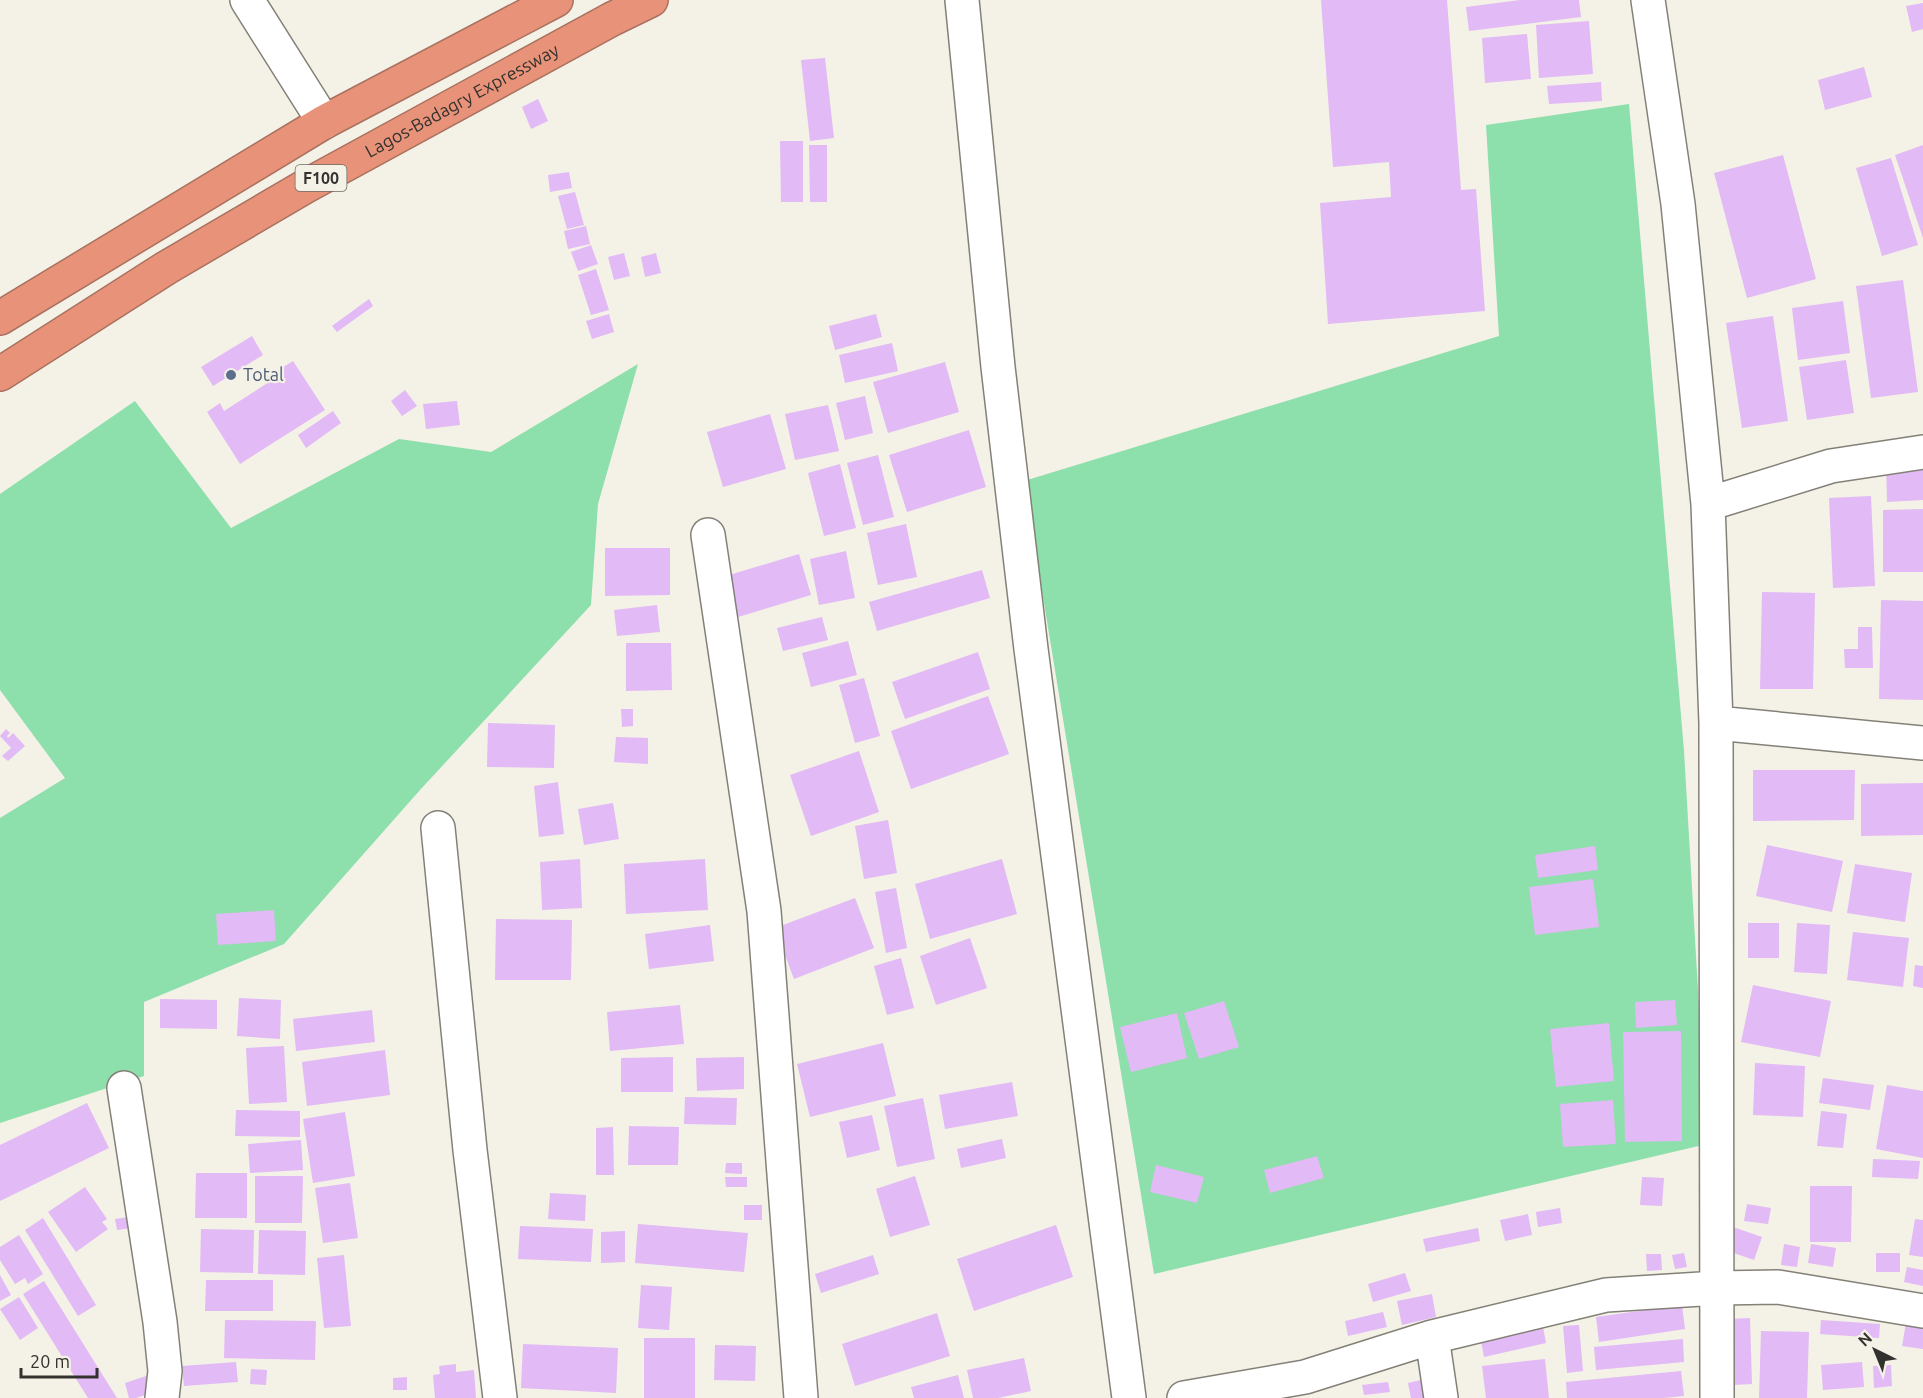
<svg xmlns="http://www.w3.org/2000/svg" width="1923" height="1398" viewBox="0 0 1923 1398" font-family="Ubuntu,sans-serif">
<style>
.green{fill:#8ddfab}
.building{fill:#e2baf5}
.lines{fill:none;stroke-linecap:round;stroke-linejoin:round}
.minor-casing{stroke:#838177;stroke-width:36}
.highway-casing{stroke:#a9715f;stroke-width:36}
.minor{stroke:#fff;stroke-width:33}
.highway{stroke:#e89379;stroke-width:33}
.service-dot{fill:#5c6f8a;stroke:#f4f1e7;stroke-width:2}
.labels{text-anchor:middle;stroke-width:4.5;stroke-linejoin:round;paint-order:stroke}
.shield{fill:#f4f1e7;stroke:#6d6b66;stroke-width:1.5}
.shield-label{font-size:16px;font-weight:bold;fill:#33322e}
.street-label{font-size:18px;fill:#33322e;stroke:#f4f1e7}
.service-label{font-size:18px;fill:#4e5e75;stroke:#f4f1e7;text-anchor:start}
</style>
<rect width="100%" height="100%" fill="#f4f1e7"/>
<path class="green" d="M1629,104L1684,751L1707,1144L1154,1274L1024,481L1499,336L1486,125Z
M638,364L598,504L591,605L420,790L284,944L144,1002V1076L0,1123V818L65,778L0,690V494L135,401L231,528L399,439L491,452Z"/>
<path class="building" d="M1321,0H1447L1461,190L1476,189L1485,311L1328,324L1320,203L1391,197L1389,162L1333,167Z
M1520,0H1579L1581,17L1469,31L1466,7Z
M1923,3V29L1912,32L1906,6Z
M1589,21L1593,74L1539,78L1536,25Z
M1527,34L1531,79L1485,83L1482,38Z
M825,58L834,138L810,141L801,60Z
M1864,67L1872,97L1825,110L1818,80Z
M1601,82L1602,101L1549,104L1547,86Z
M538,99L548,121L531,129L522,107Z
M780,141H803V202H781Z
M809,145H827V202H810Z
M1923,145V238L1895,155Z
M1783,155L1816,279L1747,298L1714,173Z
M1891,158L1918,245L1882,256L1856,168Z
M569,172L572,188L550,192L548,175Z
M575,192L584,225L567,229L558,196Z
M586,226L590,244L568,249L564,231Z
M591,245L598,264L578,271L571,252Z
M624,253L630,276L614,280L608,257Z
M656,253L661,273L645,277L641,257Z
M596,269L609,310L591,315L578,275Z
M1903,280L1918,392L1871,398L1856,286Z
M369,299L373,306L337,332L332,326Z
M1843,301L1850,353L1798,360L1792,308Z
M609,314L614,332L592,339L586,321Z
M876,314L882,337L835,350L829,326Z
M1773,316L1788,421L1742,428L1726,323Z
M252,336L263,355L213,386L201,367Z
M892,343L898,371L845,383L839,355Z
M1846,360L1854,413L1807,420L1799,367Z
M293,361L325,410L240,464L207,412L220,403L224,411L269,382L266,378Z
M945,362L959,412L888,433L873,382Z
M405,390L417,406L402,416L391,401Z
M865,396L873,433L845,440L836,403Z
M457,401L460,425L426,429L423,404Z
M828,405L839,451L795,460L785,414Z
M333,411L341,423L306,448L298,435Z
M770,414L786,469L723,487L707,432Z
M969,430L986,487L907,512L889,455Z
M878,455L894,517L863,525L847,463Z
M1923,462V500L1887,502L1886,463Z
M840,464L856,528L824,536L808,473Z
M1871,496L1875,586L1833,588L1829,498Z
M1923,509V572H1883V510Z
M906,524L917,577L878,585L867,533Z
M605,548H670V595L605,596Z
M846,551L855,598L819,605L810,559Z
M799,554L811,595L738,617L726,576Z
M982,570L990,598L877,631L869,602Z
M1762,592L1815,593L1813,689H1760Z
M1881,600L1923,601V700L1879,699Z
M657,605L660,632L617,636L614,610Z
M822,617L828,640L783,651L777,628Z
M1858,627H1872L1873,668H1845L1844,649H1858Z
M848,641L857,675L811,687L802,653Z
M626,643H671L672,690L626,691Z
M978,652L990,689L905,719L892,682Z
M864,678L880,736L855,743L839,685Z
M988,696L1009,754L911,789L891,731Z
M621,709H633V726L622,727Z
M488,723L555,725L554,768L487,767Z
M6,729L10,733L7,736L8,738L13,733L25,746L8,761L2,756L11,748L0,736Z
M616,737L648,738V764L614,762Z
M859,751L879,812L811,836L790,775Z
M1753,770H1855L1854,820L1753,821Z
M558,782L564,834L539,837L534,786Z
M1923,783V835L1861,836V784Z
M613,803L619,839L584,845L578,809Z
M888,820L897,873L864,879L855,826Z
M1767,845L1843,861L1832,912L1756,896Z
M1595,846L1598,870L1538,878L1535,855Z
M580,859L582,908L542,910L540,862Z
M705,859L708,910L626,914L624,864Z
M1002,859L1017,914L930,939L915,884Z
M1855,864L1912,873L1905,922L1847,913Z
M1593,879L1599,927L1535,935L1529,887Z
M896,888L907,948L886,953L875,892Z
M855,898L874,948L794,979L775,928Z
M274,910L276,941L218,945L216,914Z
M496,919L572,920L571,980H495Z
M1748,923H1779V958H1748Z
M1797,923L1830,925L1827,974L1794,972Z
M710,925L714,961L649,969L645,934Z
M1853,932L1909,938L1903,987L1847,980Z
M970,938L987,988L936,1005L920,956Z
M901,958L914,1008L887,1015L874,966Z
M1915,965L1923,966V988L1913,986Z
M1753,985L1831,1001L1820,1057L1741,1042Z
M239,998L281,1000L280,1039L237,1036Z
M160,999L217,1000V1029L160,1028Z
M1675,1000L1677,1025L1636,1028L1635,1002Z
M1224,1001L1239,1047L1199,1059L1184,1013Z
M680,1005L684,1044L610,1051L607,1012Z
M372,1010L375,1042L296,1051L293,1019Z
M1177,1013L1187,1058L1131,1072L1120,1027Z
M1609,1023L1614,1081L1556,1087L1550,1029Z
M1681,1031L1682,1141L1625,1142L1623,1032Z
M883,1043L896,1096L810,1117L797,1064Z
M284,1046L287,1102L249,1104L246,1048Z
M385,1050L390,1095L307,1106L302,1062Z
M673,1057V1092H621V1058Z
M744,1057V1089L697,1091L696,1058Z
M1755,1063L1805,1066L1803,1117L1753,1115Z
M1823,1078L1874,1085L1870,1110L1819,1103Z
M1012,1082L1018,1116L945,1129L939,1095Z
M1887,1085L1923,1091V1158L1876,1149Z
M685,1097L737,1098L736,1125L684,1124Z
M923,1098L935,1159L897,1167L884,1106Z
M1613,1100L1616,1144L1563,1147L1560,1104Z
M87,1103L109,1148L0,1201V1145Z
M236,1110L300,1111V1137L235,1136Z
M1821,1111L1847,1114L1843,1148L1817,1146Z
M345,1112L355,1176L313,1183L303,1119Z
M872,1115L880,1150L847,1158L839,1122Z
M629,1126L679,1127L678,1165H628Z
M613,1127L614,1175H596V1128Z
M1002,1139L1006,1158L961,1168L957,1149Z
M301,1140L303,1170L250,1173L248,1144Z
M1317,1156L1324,1178L1270,1193L1264,1170Z
M1873,1159L1920,1161L1918,1179L1872,1177Z
M726,1163H742V1174L725,1173Z
M1156,1165L1204,1177L1197,1203L1150,1192Z
M196,1173H247V1218H195Z
M255,1176H303L302,1223H255Z
M915,1176L930,1225L890,1237L876,1189Z
M725,1177H747V1187H726Z
M1642,1177L1664,1178L1662,1206L1640,1205Z
M350,1183L358,1238L323,1243L315,1188Z
M1810,1186H1852L1851,1242H1810Z
M85,1187L107,1219L102,1222L108,1229L76,1252L48,1212Z
M550,1193L586,1195L585,1221L548,1219Z
M1747,1204L1771,1208L1768,1224L1744,1221Z
M744,1205H762V1220H744Z
M1560,1208L1562,1223L1538,1227L1536,1212Z
M1528,1214L1532,1235L1505,1241L1500,1220Z
M129,1217L131,1228L117,1230L115,1219Z
M43,1218L96,1305L78,1316L25,1230Z
M1915,1219L1923,1220V1257L1909,1255Z
M638,1224L748,1233L744,1272L635,1263Z
M1056,1225L1073,1277L974,1311L957,1259Z
M520,1226L593,1229L591,1262L518,1259Z
M1733,1227L1762,1237L1754,1260L1725,1250Z
M1478,1228L1480,1241L1426,1252L1423,1239Z
M201,1229L254,1230L253,1273L200,1272Z
M259,1230L306,1231L305,1275L258,1274Z
M625,1231V1262L601,1263V1232Z
M19,1235L43,1274L28,1284L25,1278L15,1284L0,1260V1247Z
M1784,1244L1800,1247L1797,1267L1781,1265Z
M1811,1244L1836,1248L1833,1267L1808,1263Z
M1684,1253L1687,1267L1675,1269L1672,1255Z
M1876,1253H1900V1272H1876Z
M1646,1254H1661L1662,1270L1647,1271Z
M344,1255L351,1326L324,1328L317,1258Z
M873,1255L879,1274L821,1293L815,1274Z
M1907,1267L1923,1270V1286L1904,1282Z
M1405,1273L1411,1291L1373,1302L1368,1284Z
M0,1275L11,1295L0,1301Z
M206,1280H273V1311H205Z
M44,1281L117,1398H88L23,1294Z
M641,1285L672,1287L669,1330L638,1328Z
M1432,1294L1436,1317L1402,1325L1397,1301Z
M19,1297L38,1328L20,1340L0,1309Z
M1682,1305L1685,1329L1599,1342L1596,1317Z
M1383,1312L1387,1327L1348,1336L1345,1321Z
M937,1313L950,1356L855,1386L842,1344Z
M1750,1318L1752,1384L1733,1385L1730,1319Z
M225,1320L316,1321L315,1360L224,1358Z
M1821,1320L1880,1324L1879,1338L1820,1334Z
M1906,1323L1923,1326V1349L1902,1346Z
M1579,1325L1583,1371L1567,1373L1563,1326Z
M1543,1327L1546,1343L1484,1357L1481,1341Z
M1761,1331L1809,1332L1807,1398H1759Z
M644,1338H695V1398H644Z
M1683,1339L1684,1362L1596,1370L1594,1347Z
M523,1344L618,1348L616,1393L521,1388Z
M715,1345L756,1346L755,1381L714,1380Z
M1024,1358L1031,1391L998,1398H973L967,1370Z
M1545,1359L1549,1398H1486L1482,1366Z
M236,1362L238,1382L184,1386L182,1366Z
M1862,1362L1864,1387L1823,1390L1821,1365Z
M456,1364V1372L474,1370L476,1398H435L433,1375L440,1374L439,1366Z
M1891,1365L1892,1386L1874,1388L1873,1366Z
M251,1369L267,1370L266,1385L250,1384Z
M1681,1371L1684,1396L1663,1398H1567L1566,1382Z
M152,1374L157,1391L136,1398H129L125,1383Z
M958,1375L964,1398H914L911,1387Z
M407,1377V1390H393V1378Z
M1421,1380L1425,1398H1411L1408,1383Z
M1388,1382L1390,1392L1364,1395L1362,1385Z"/>
<g class="lines">
<defs>
<path id="minor" d="M247,0L324,122
M962,0L998,367L1031,649L1129,1398
M1648,0L1678,204L1708,504L1716,723L1717,1398
M1708,504L1831,466L1923,452
M708,535L764,911L801,1398
M1716,723L1923,743
M438,828L470,1150L500,1398
M124,1088L160,1322L165,1371L162,1398
M1432,1337L1441,1398
M1184,1398L1305,1377L1432,1337L1606,1295L1717,1288L1778,1287L1923,1311"/>
<g id="highway">
<path d="M0,318L324,122L556,0"/>
<path id="s1" d="M0,374L166,268L306,186L612,19L651,0"/>
</g>
</defs>
<use href="#minor" class="minor-casing"/>
<use href="#highway" class="highway-casing"/>
<use href="#minor" class="minor"/>
<use href="#highway" class="highway"/>
</g>
<circle class="service-dot" cx="231" cy="375" r="6"/>
<g class="labels">
<rect class="shield" x="295.5" y="165" width="51" height="26" rx="4.5"/>
<g class="shield-label">
<text x="321" y="184">F100</text>
</g>
<g class="street-label">
<text dy="6" stroke="none"><textPath href="#s1" startOffset="537">Lagos-Badagry Expressway</textPath></text>
</g>
<g class="service-label">
<text x="243" y="381">Total</text>
</g>
</g>
<g transform="translate(1875 1350) rotate(317)" stroke="#f4f1e7" stroke-width="4.5" paint-order="stroke">
<path d="M0-4.5L10 22L0 15L-10 22Z" fill="#33322e"/>
<text y="-9" font-size="16" font-weight="bold" text-anchor="middle" fill="#33322e">N</text>
</g>
<path d="M21 1368v9h76v-9" fill="none" stroke="#33322e" stroke-width="3"/>
<text x="30" y="1368" font-size="18" fill="#33322e" stroke="#f4f1e7" stroke-width="4.5" paint-order="stroke">20 m</text>
</svg>
